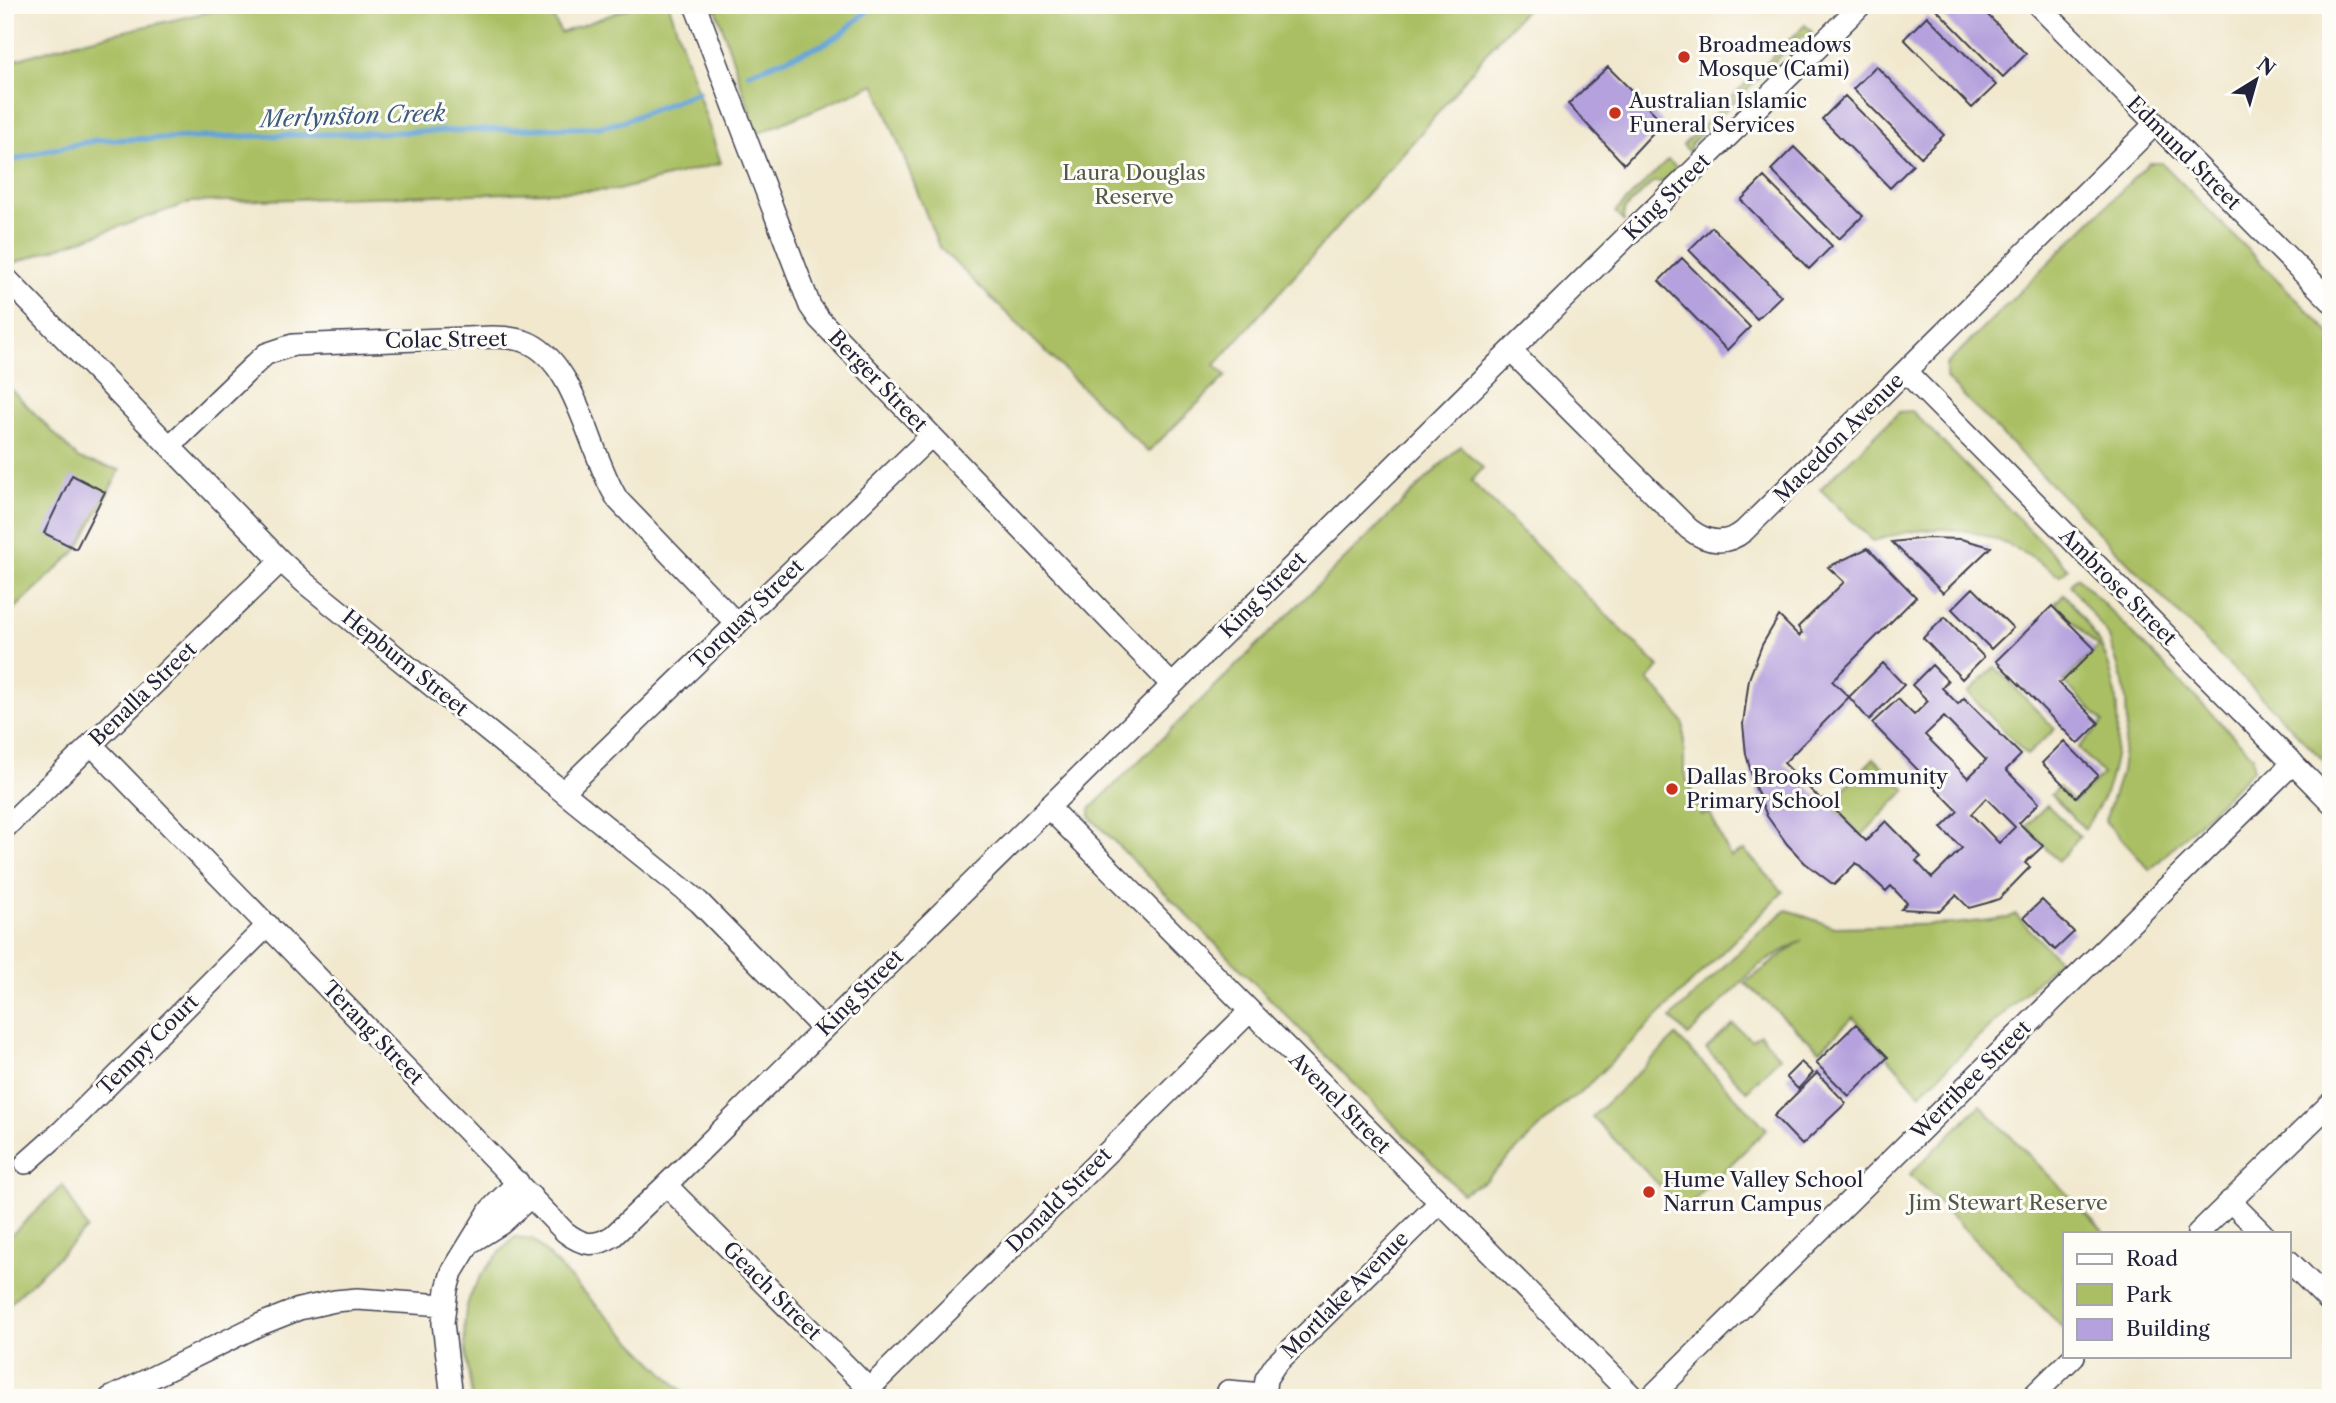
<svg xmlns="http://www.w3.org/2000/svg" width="2336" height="1403" viewBox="0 0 2336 1403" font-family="'Libre Caslon Text',serif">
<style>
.green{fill:#aabf63;stroke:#66704f;stroke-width:2}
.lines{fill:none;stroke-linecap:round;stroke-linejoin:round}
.stream{stroke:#5ea0d2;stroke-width:6}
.building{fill:#b5a1dd;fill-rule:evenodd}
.minor-casing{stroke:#414051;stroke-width:24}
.minor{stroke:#fff;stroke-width:21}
.poi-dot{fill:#c8321e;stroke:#fdfcf7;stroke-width:2.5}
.labels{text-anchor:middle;stroke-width:6;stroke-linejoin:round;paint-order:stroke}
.poi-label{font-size:21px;fill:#22223b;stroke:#fdfcf7;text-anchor:start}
.street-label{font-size:21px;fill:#22223b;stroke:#fdfcf7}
.park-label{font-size:21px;fill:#525949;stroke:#fdfcf7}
.water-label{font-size:23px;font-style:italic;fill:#3d5b7f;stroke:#fdfcf7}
</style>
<rect width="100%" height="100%" fill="#fdfcf7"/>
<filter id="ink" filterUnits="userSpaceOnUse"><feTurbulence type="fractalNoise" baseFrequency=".0143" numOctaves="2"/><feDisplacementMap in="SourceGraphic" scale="14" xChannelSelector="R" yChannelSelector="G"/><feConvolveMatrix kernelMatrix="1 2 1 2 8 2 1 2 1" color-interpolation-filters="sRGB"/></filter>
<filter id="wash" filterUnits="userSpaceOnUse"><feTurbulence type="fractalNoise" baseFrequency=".00686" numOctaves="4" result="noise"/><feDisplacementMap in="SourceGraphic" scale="28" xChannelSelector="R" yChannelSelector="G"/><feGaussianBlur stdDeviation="1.57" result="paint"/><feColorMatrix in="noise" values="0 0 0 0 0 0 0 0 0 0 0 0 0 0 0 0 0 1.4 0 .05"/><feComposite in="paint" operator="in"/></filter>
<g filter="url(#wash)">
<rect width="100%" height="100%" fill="#f1e8ce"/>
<path class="green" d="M238,5H547L561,33L637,5H669L721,163L618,190L191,202L5,266V63L69,44Z
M715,5H1530L1497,40L1427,126L1215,365L1226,376L1148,452L939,247L875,84L757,134Z
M1805,25L1812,32L1811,37L1801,36L1691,144L1690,153L1683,145Z
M1668,160L1676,167L1675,170L1662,182H1653L1624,210V221L1615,212Z
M2149,163H2162L2331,334V768L1946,378V365Z
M5,383L79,459L120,470L78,549L5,618Z
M1912,411L2068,569L2060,575L2056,574C1995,529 1947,517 1873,541L1820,489L1899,412Z
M1460,446L1483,468L1471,481L1659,667L1648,680L1672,706L1684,724V772L1701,815L1710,813L1730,857L1744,850L1783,892L1580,1093L1567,1101L1485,1181L1462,1193L1090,817V809Z
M2077,577L2253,756V770L2150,870L2105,821L2121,772L2127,724L2126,700L2123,682L2108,635L2071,586L2072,582Z
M2064,594C2080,613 2096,634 2106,657C2122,700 2121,754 2104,796C2099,807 2091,818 2085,829L2051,795L2059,787L2074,802L2103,774L2078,748L2103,722L2063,681L2098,647L2055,603Z
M1995,667L2055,729L2027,755L1968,693Z
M1874,758L1906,790L1861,836L1829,804Z
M2047,805L2080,837L2058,861L2026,826Z
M1787,910L1834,927L1954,924L2008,918L2015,914L2059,960L1920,1094L1853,1017L1820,1050L1745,983L1802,940L1758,966L1688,1036L1671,1018L1759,932Z
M1733,1024L1751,1040L1760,1034L1780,1057L1747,1091L1706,1049Z
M1676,1036L1767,1129L1684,1210L1592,1117Z
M1980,1105L2105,1233H2065V1330L1910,1174Z
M63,1185L87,1229L5,1308V1241Z
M515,1237L533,1239L583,1292L689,1398H472C461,1317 453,1298 515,1237Z"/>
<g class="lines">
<path class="stream" d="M749,73L822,45L840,35L874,5
M5,163L43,151L98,140L599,127L624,121L698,92"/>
</g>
<g id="blocks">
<path class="building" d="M1938,5H1978L2026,54L2003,77L1935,8Z
M1927,16L1996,85L1972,108L1904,39Z
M1876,66L1944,135L1921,157L1853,89Z
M1608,67L1663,122L1624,164L1568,104Z
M1845,96L1913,165L1890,188L1822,119Z
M1794,147L1863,216L1839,239L1771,170Z
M1764,177L1832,246L1809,269L1741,200Z
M1712,227L1781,296L1757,319L1689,250Z
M1682,258L1750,327L1727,350L1659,281Z
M72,475L105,492L76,549L44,533Z
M1927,538L1961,539L1991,547L1943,593L1892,542Z
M1868,548L1916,597L1832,681L1849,697L1784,763L1821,800L1823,798L1866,841L1886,821L1921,857L1916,861L1932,878L1962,848L1941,828L1958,811L1872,723L1898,699L1914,715L1928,701L1912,685L1932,665L1948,681L1942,688L1958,704L1964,698L2021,755L2006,770L2039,803L2019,823L2043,846L2025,863L2030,867L1999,899L1987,903L1969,908L1956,895L1940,911L1901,909L1907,903L1891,886L1886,891L1856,863L1834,885L1805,863L1787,844L1767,816L1755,787L1746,754L1743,724L1749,679L1762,645L1779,616L1799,636L1802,633L1798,627L1844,582L1828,567ZM1944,717L1986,760L1968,778L1925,735ZM1986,798L2015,827L1999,843L1971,814Z
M1973,588L2013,628L1991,649L1952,609Z
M2052,606L2095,649L2063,681L2059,683L2099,723L2078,744L1996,661Z
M1945,617L1984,657L1962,679L1923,638Z
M1883,663L1904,685L1869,720L1849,697Z
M2064,741L2098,775L2076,797L2042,763Z
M2042,900L2074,932L2055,950L2024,917Z
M1856,1024L1888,1057L1849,1096L1816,1063Z
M1801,1062L1813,1073L1798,1089L1786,1077Z
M1817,1073L1846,1103L1802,1145L1774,1116Z"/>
</g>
</g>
<g filter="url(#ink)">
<use href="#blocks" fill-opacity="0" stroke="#414051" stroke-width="2"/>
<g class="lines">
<defs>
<path id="minor" d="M695,5L802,285L810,306L819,319L1172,685
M2038,5L2331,301
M5,277L281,561L305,583L699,902L823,1029
M1511,351L1689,529C1707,543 1726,546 1744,531L2155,124
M1906,372L2331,802
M170,446L254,365L266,354L293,345L492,337C503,337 514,338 524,341C577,359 589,456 618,500L737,624
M91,744L565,1232C582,1245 594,1248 613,1236L666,1185L1861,5
M563,792L931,436
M1048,807L1634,1398
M5,828L281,561
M26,1163L62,1131L268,925
M666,1185L878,1398
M2230,1201L2262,1233
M2198,1233L2331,1103
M473,1241L502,1223L531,1196
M2289,1261L2331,1303
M869,1389L1250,1011
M1228,1391L1263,1394
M110,1398L261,1324L299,1309L335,1301L357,1299L444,1305
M452,1398L443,1323L447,1289L452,1272L490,1210L518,1182
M1264,1398L1266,1379L1275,1365L1439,1203
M1650,1398L2293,763
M2031,1398L2074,1356"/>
</defs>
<use href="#minor" class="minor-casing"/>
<use href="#minor" class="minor"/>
</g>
</g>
<g class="poi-dot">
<circle cx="1684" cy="57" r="7"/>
<circle cx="1615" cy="113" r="7"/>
<circle cx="1672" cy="789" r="7"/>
<circle cx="1649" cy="1192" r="7"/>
</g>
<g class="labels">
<g class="poi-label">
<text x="1698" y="52">Broadmeadows<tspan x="1698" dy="24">Mosque (Cami)</tspan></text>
<text x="1629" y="108">Australian Islamic<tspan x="1629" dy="24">Funeral Services</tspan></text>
<text x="1686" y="784">Dallas Brooks Community<tspan x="1686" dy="24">Primary School</tspan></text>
<text x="1663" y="1187">Hume Valley School<tspan x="1663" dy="24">Narrun Campus</tspan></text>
</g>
<g class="street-label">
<text transform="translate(2184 153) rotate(45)" y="7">Edmund Street</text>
<text transform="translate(1667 197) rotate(-45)" y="7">King Street</text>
<text transform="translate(446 340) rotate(-1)" y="7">Colac Street</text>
<text transform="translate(878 381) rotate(46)" y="7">Berger Street</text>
<text transform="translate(1839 438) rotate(-45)" y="7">Macedon Avenue</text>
<text transform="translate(2118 587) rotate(45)" y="7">Ambrose Street</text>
<text transform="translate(1263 595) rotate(-45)" y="7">King Street</text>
<text transform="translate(747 614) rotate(-44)" y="7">Torquay Street</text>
<text transform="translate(405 663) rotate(39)" y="7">Hepburn Street</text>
<text transform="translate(143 694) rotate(-44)" y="7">Benalla Street</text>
<text transform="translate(860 993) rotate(-45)" y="7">King Street</text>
<text transform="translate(373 1033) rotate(46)" y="7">Terang Street</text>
<text transform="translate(148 1045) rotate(-45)" y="7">Tempy Court</text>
<text transform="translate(1971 1080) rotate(-45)" y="7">Werribee Street</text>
<text transform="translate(1340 1103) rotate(45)" y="7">Avenel Street</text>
<text transform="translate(1059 1200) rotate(-45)" y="7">Donald Street</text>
<text transform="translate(772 1291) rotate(45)" y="7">Geach Street</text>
<text transform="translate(1345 1295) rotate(-45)" y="7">Mortlake Avenue</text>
</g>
<g class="park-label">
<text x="1134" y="180">Laura Douglas<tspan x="1134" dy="24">Reserve</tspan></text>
<text x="2008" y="1210">Jim Stewart Reserve</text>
</g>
<g class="water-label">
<text transform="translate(353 116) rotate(-2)" y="8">Merlynston Creek</text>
</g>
</g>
<rect width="2336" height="1403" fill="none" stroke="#fdfcf7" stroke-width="28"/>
<rect x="2063" y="1232" width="228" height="126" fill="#fdfcf7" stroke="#a5a5ac" stroke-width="2"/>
<rect x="2077" y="1254" width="35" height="10" fill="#ffffff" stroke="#a5a5ac" stroke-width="2"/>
<text x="2126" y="1266" font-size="21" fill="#22223b">Road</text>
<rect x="2077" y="1284" width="35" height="21" fill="#aabf63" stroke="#a5a5ac" stroke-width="2"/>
<text x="2126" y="1302" font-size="21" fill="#22223b">Park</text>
<rect x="2077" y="1319" width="35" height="21" fill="#b5a1dd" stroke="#a5a5ac" stroke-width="2"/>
<text x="2126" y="1336" font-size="21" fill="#22223b">Building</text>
<g transform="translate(2256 80) rotate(37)" stroke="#fdfcf7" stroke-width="5" paint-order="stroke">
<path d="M0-5L12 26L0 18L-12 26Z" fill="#22223b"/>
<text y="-10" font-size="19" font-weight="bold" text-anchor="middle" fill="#22223b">N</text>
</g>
</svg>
